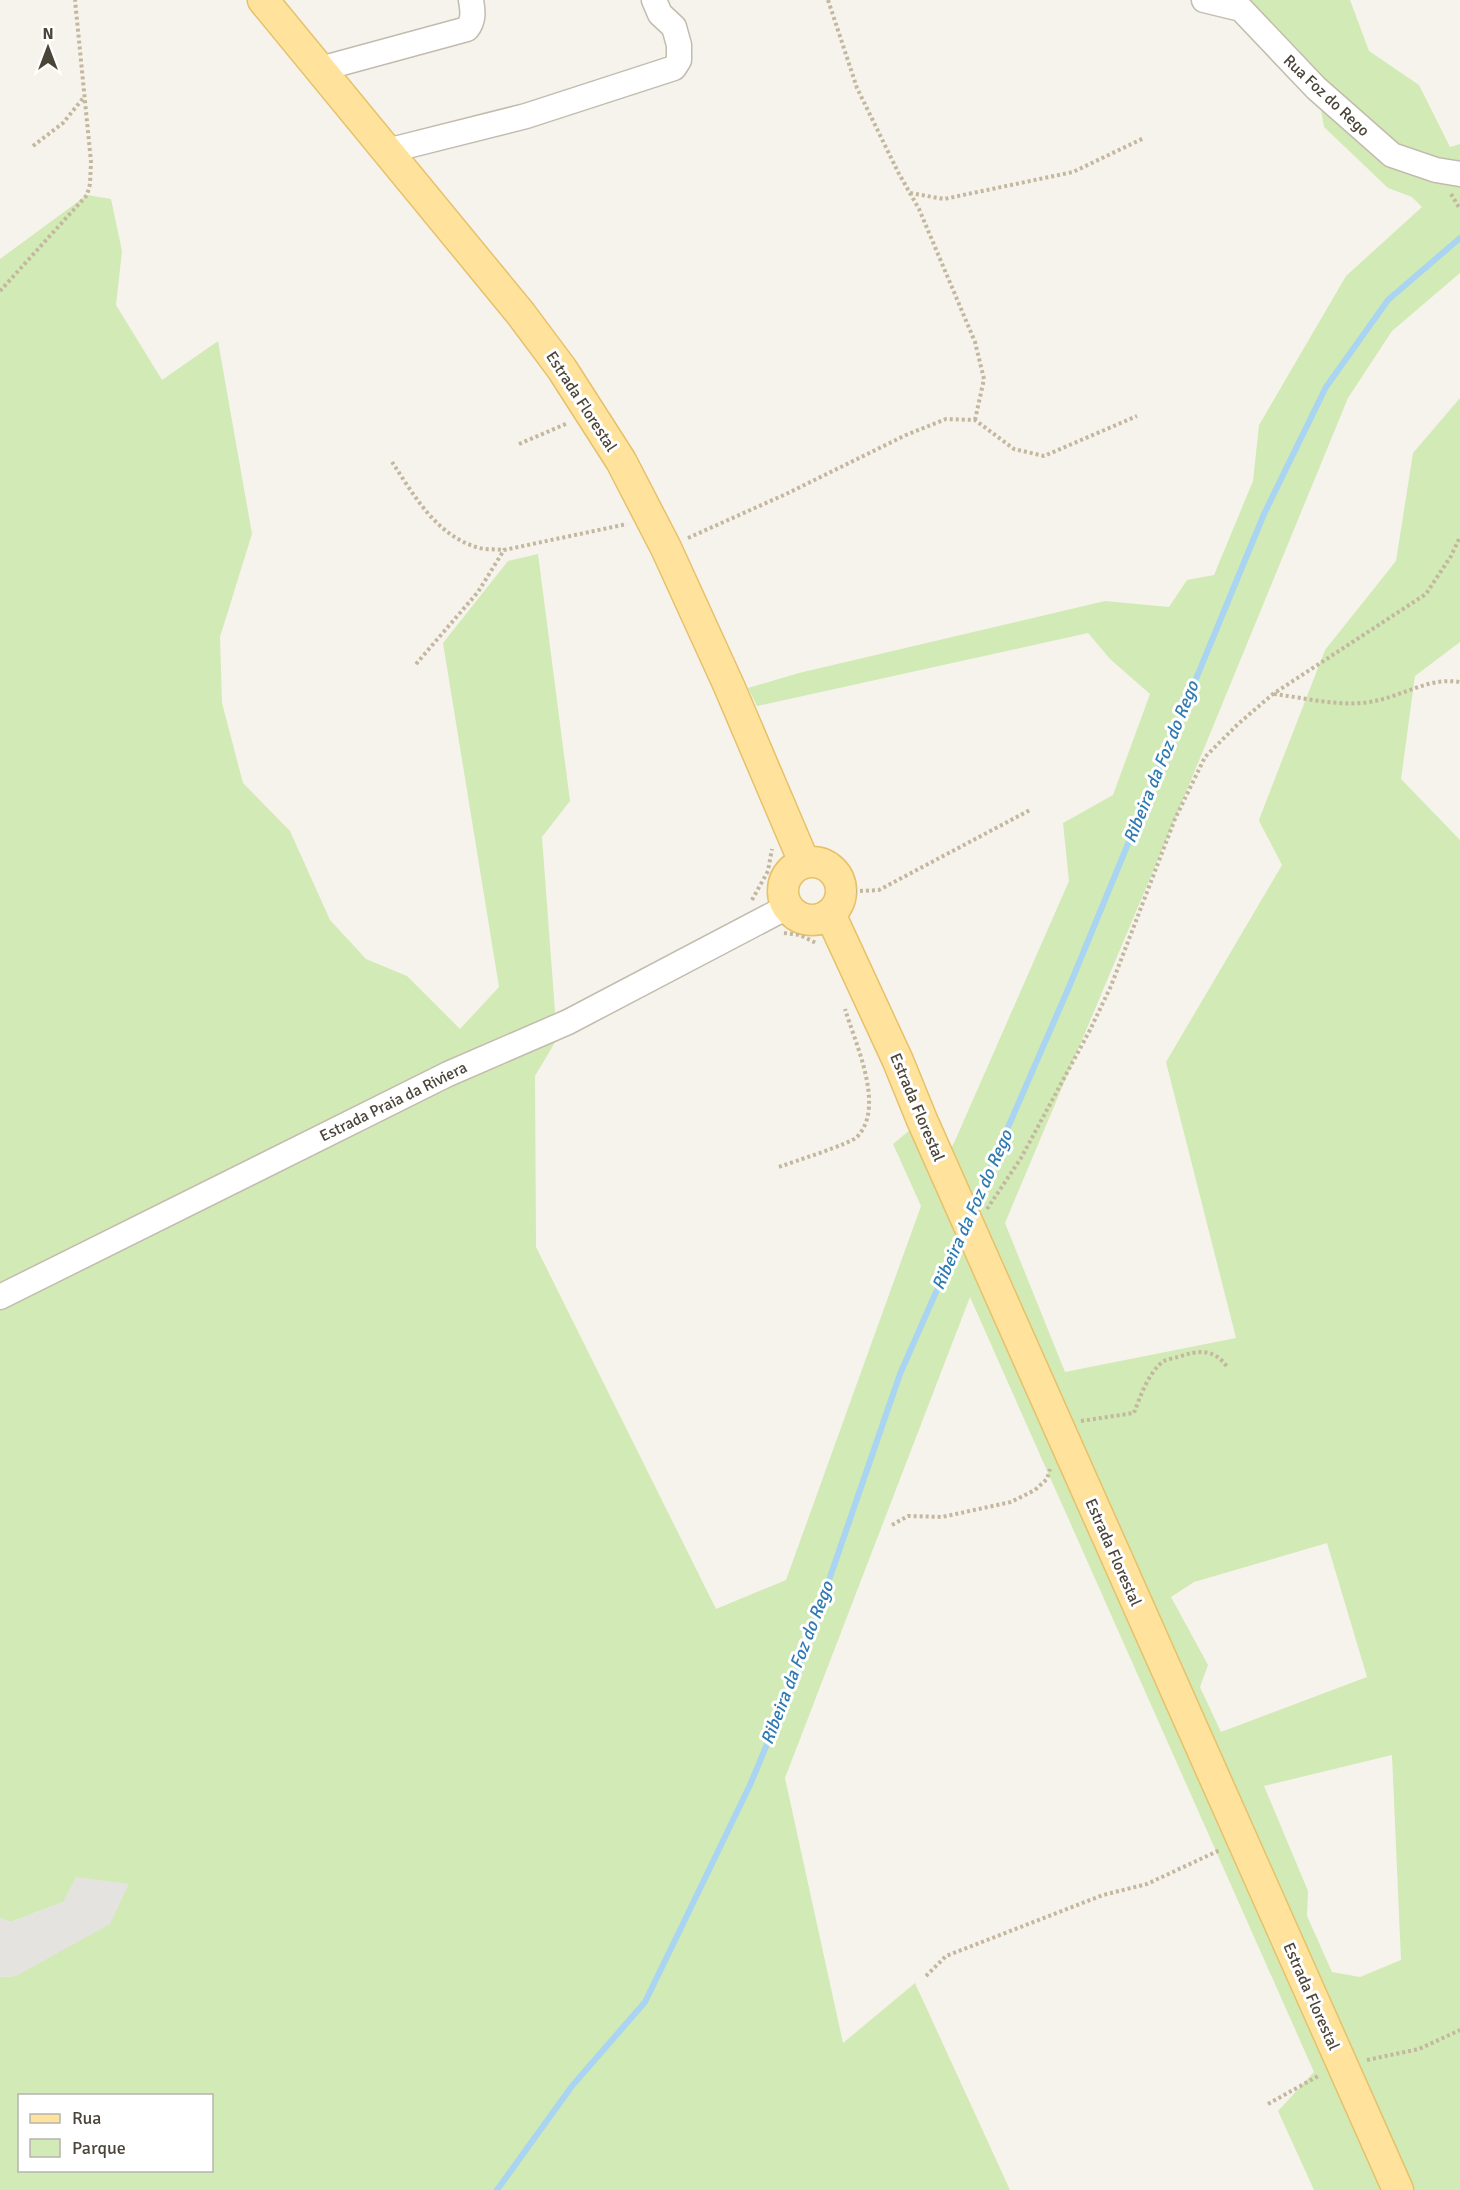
<svg xmlns="http://www.w3.org/2000/svg" width="1460" height="2190" viewBox="0 0 1460 2190" font-family="Signika,sans-serif">
<style>
.green{fill:#d2eab5;fill-rule:evenodd}
.parking{fill:#e5e3e0}
.lines{fill:none;stroke-linecap:round;stroke-linejoin:round}
.stream{stroke:#a9d4f2;stroke-width:6}
.minor-casing{stroke:#c2bbae;stroke-width:27}
.major-casing{stroke:#e6c16a;stroke-width:33}
.path{stroke:#c4b79f;stroke-width:4;stroke-dasharray:3 3;stroke-linecap:butt}
.minor{stroke:#fff;stroke-width:24}
.major{stroke:#ffe39c;stroke-width:30}
.labels{text-anchor:middle;stroke-width:6;stroke-linejoin:round;paint-order:stroke}
.street-label{font-size:16px;fill:#4b4439;stroke:#fff}
.water-label{font-size:18px;font-style:italic;fill:#2e7ab2;stroke:#fff}
</style>
<rect width="100%" height="100%" fill="#f6f3ec"/>
<path class="green" d="M1239,0H1350L1369,51L1419,85L1450,147L1460,144V273L1392,331L1348,398L1175,819L1005,1223L1065,1372L1236,1338L1166,1062L1282,865L1259,821L1260,817L1325,650L1396,561L1413,453L1460,398V642L1415,676L1401,779L1460,840V2190H1314L1278,2111L1314,2072L970,1297L785,1778L843,2043L915,1983L1010,2190H0V1977L16,1976L63,1902L11,1922L0,1918V259L87,195L111,199L122,251L116,305L162,380L218,341L252,534L220,637L222,703L243,783L290,831L330,920L366,959L407,976L460,1029L499,987L443,643L508,561L538,554L570,801L542,837L557,1039L535,1076L536,1247L716,1609L786,1580L921,1206L893,1144L922,1120L942,1162L954,1143L1069,881L1063,823L1113,795L1150,694L1110,659L1088,633L757,706L748,688L799,673L1105,601L1169,607L1187,580L1214,575L1253,481L1259,425L1346,276L1422,207L1412,197L1388,188L1324,127L1321,110L1241,9ZM1327,1543L1367,1677L1221,1732L1200,1687L1208,1665L1171,1597L1194,1582ZM1392,1755L1401,1960L1360,1977L1332,1972L1307,1916L1308,1891L1264,1786ZM20,2096H212V2170H20Z"/>
<path class="parking" d="M76,1877L129,1884L110,1924L16,1976L0,1977V1918L11,1922L63,1902Z"/>
<g class="lines">
<path class="stream" d="M972,1210L1069,987L1264,514L1326,387L1388,300L1460,238
M497,2190L572,2086L645,2002L679,1932L750,1785L798,1670L900,1374L962,1233"/>
<defs>
<path id="minor" d="M1204,0L1241,9L1316,88L1392,155L1436,170L1460,174
M320,69L467,29C474,20 473,12 471,0
M387,151L526,116L674,68L679,60V45L674,27L660,14L654,0
M0,1297L448,1074L568,1022L787,907"/>
<path id="major" d="M263,0L521,314L562,369L621,461L666,548L729,686L804,862
M783 891a29 29 0 1 1 58 0a29 29 0 1 1-58 0Z
M830,914L898,1061L922,1120L1398,2190"/>
</defs>
<use href="#minor" class="minor-casing"/>
<use href="#major" class="major-casing"/>
<path class="path" d="M828,0L857,88L898,172L919,209L975,342L984,379L975,420
M33,146L63,123L84,97
M910,193L944,199L1073,172L1144,138
M1451,194L1460,209
M0,291L87,195L90,184L91,162L75,0
M519,444L568,423
M392,462C414,495 435,534 476,547C484,550 495,549 504,550
M688,538L786,494L906,435L946,419L975,420L1014,449L1044,456L1137,416
M416,664L478,592L504,550L627,524
M1274,694C1306,698 1343,708 1375,701C1404,695 1430,677 1460,682
M842,892L879,890L1030,810
M752,900L768,871L772,849
M784,933L800,935L816,943
M779,1167C792,1162 850,1144 857,1137C886,1107 855,1043 845,1009
M987,1209L1021,1158L1090,1030L1111,986L1175,819L1205,757L1238,724L1273,694L1426,594L1451,556L1460,537
M1081,1421L1134,1413C1140,1397 1149,1371 1164,1361C1168,1359 1174,1358 1178,1357C1199,1350 1214,1348 1228,1368
M892,1525L908,1516L942,1517L1011,1502L1035,1490L1047,1479L1050,1469
M926,1976L946,1956L1103,1895L1147,1884L1220,1850
M1367,2060L1419,2049L1460,2030
M1268,2104L1320,2075"/>
<use href="#minor" class="minor"/>
<use href="#major" class="major"/>
</g>
<g class="labels">
<g class="street-label">
<text transform="translate(1327 95) rotate(43)" y="6">Rua Foz do Rego</text>
<text transform="translate(582 401) rotate(57)" y="6">Estrada Florestal</text>
<text transform="translate(393 1101) rotate(-26)" y="6">Estrada Praia da Riviera</text>
<text transform="translate(918 1107) rotate(67)" y="6">Estrada Florestal</text>
<text transform="translate(1114 1552) rotate(66)" y="6">Estrada Florestal</text>
<text transform="translate(1312 1996) rotate(66)" y="6">Estrada Florestal</text>
</g>
<g class="water-label">
<text transform="translate(1161 762) rotate(-68)" y="6">Ribeira da Foz do Rego</text>
<text transform="translate(972 1210) rotate(-66)" y="6">Ribeira da Foz do Rego</text>
<text transform="translate(797 1663) rotate(-69)" y="6">Ribeira da Foz do Rego</text>
</g>
</g>
<rect x="18" y="2094" width="195" height="78" fill="#ffffff" stroke="#b7b4b0" stroke-width="1.5"/>
<rect x="30" y="2114" width="30" height="9" fill="#ffe39c" stroke="#b7b4b0" stroke-width="1.5"/>
<text x="72" y="2124" font-size="18" fill="#4b4439">Rua</text>
<rect x="30" y="2139" width="30" height="18" fill="#d2eab5" stroke="#b7b4b0" stroke-width="1.5"/>
<text x="72" y="2154" font-size="18" fill="#4b4439">Parque</text>
<g transform="translate(48 48)" stroke="#ffffff" stroke-width="4.5" paint-order="stroke">
<path d="M0-4.5L10 22L0 15L-10 22Z" fill="#4b4439"/>
<text y="-9" font-size="16" font-weight="bold" text-anchor="middle" fill="#4b4439">N</text>
</g>
</svg>
